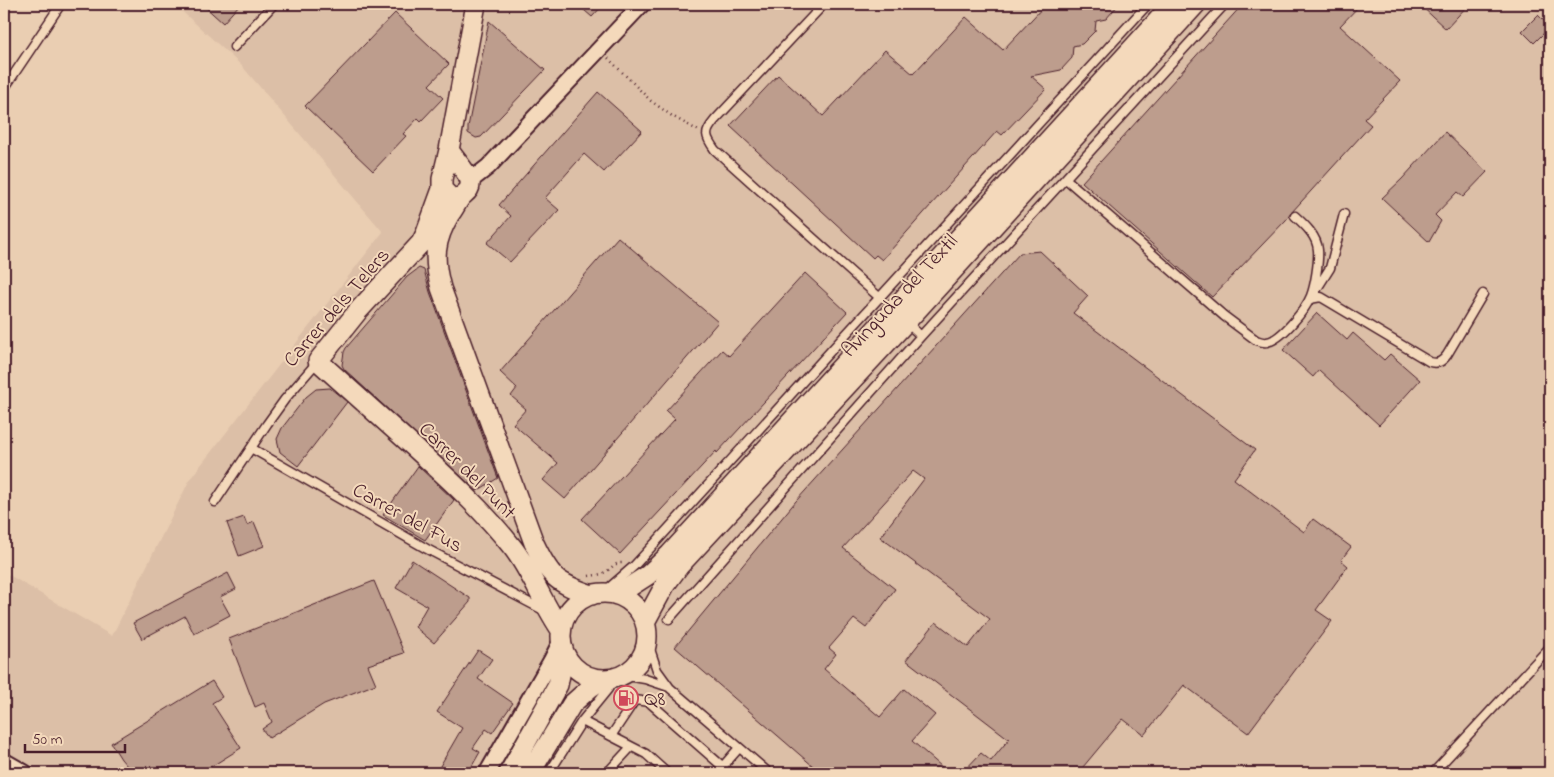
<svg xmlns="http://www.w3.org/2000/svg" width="1554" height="777" viewBox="0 0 1554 777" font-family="'Indie Flower',sans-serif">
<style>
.built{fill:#dcbfa7}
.building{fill:#bd9d8d;stroke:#4a1f2b}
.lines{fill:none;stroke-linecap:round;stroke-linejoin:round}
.service-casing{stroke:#4a1f2b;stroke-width:11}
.minor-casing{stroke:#4a1f2b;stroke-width:19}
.tertiary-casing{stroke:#4a1f2b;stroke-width:22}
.path{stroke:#4a1f2b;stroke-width:2.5;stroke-dasharray:1 4;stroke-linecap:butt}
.service{stroke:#f4d9bb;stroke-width:8}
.minor{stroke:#f4d9bb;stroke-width:15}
.tertiary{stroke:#f4d9bb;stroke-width:19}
.labels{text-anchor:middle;stroke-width:4;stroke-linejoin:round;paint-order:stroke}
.street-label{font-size:21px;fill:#4a1f2b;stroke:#f4d9bb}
.poi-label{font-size:21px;fill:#4a1f2b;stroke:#f4d9bb;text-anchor:start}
</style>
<rect width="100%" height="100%" fill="#eaceb2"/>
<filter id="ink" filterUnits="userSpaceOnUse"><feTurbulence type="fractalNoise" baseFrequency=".02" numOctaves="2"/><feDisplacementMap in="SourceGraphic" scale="10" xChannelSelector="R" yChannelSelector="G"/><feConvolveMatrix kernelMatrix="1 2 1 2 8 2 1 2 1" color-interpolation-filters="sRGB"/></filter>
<g filter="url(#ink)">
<path class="built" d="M174,4H1550V773H4V572L112,636L190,479L383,232L242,66Z"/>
<path class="building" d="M202,4H240L223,23Z
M577,4H604L592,17Z
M1046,4H1119L1106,19L1096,21L1095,31L1082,44L1073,46L1072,58L1061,70L1031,76L1046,89L1002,135L997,131L882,260L876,255L873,258L730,126L778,75L823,116L885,50L913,74L966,17L1003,50Z
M1243,4H1361L1340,26L1400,81L1364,119L1371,125L1291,213L1286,220L1212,297L1082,182Z
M1419,4H1469L1446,29Z
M395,13L449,64L429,85L443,98L421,121L418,118L403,134L406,136L373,171L305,106Z
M1538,15L1550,27L1534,43L1522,31Z
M489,21L545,70L481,137L476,138L468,133V127Z
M598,92L642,131L604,172L584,154L545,198L559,210L510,262L487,243L511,216L499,205Z
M1445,132L1487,172L1463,197L1457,192L1435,215L1441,221L1429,242L1382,198L1402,179Z
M618,237L718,322L565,499L543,480L558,463L513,424L526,409L511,396L517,388L500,372Z
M1040,251L1088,296L1073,313L1255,450L1234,479L1304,532L1313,519L1351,547L1341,560L1348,566L1316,610L1332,621L1248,733L1184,685L1144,735L1123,719L1078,773H962L981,753L991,761L1009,739L906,660L936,622L968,647L990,619L880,537L924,479L913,471L843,548L895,589L866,628L854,619L829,648L836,654L824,669L880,717L904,689L935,715L912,741L949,773H821L675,647L796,501L1020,253Z
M419,268L424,270L430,292L498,478L477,491L344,369L342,365L344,352L346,348L407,277Z
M805,273L847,312L717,453L716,451L620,554L582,519L675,419L666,411L722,350L729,356Z
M1317,313L1347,340L1353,333L1384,360L1390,354L1420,380L1379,425L1319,370L1313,377L1283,350Z
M330,388L347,402L298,466L280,452L277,439L282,428L306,397L316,389Z
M418,466L454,500L425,540L383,515Z
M244,517L247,525L254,522L264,546L239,556L227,523Z
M412,560L470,598V602L434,643L415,627L427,606L396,588Z
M228,573L236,589L220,597L230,615L194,634L185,616L142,639L133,623Z
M374,581L404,653L368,665L376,684L324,704L269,738L262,729L272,722L264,703L255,707L229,639Z
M478,650L492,659L478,679L513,703L492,733L486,729L473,748L480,752L468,773H436L462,728L437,712Z
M212,681L222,697L212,703L241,748L201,773H133L121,759L111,743Z"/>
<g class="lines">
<defs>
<path id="service" d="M824,4L715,120C704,133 705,136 715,150L880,298
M234,47L274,4
M4,89L61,4
M1066,179L1224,316L1256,340C1259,341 1263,343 1267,342C1281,340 1306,309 1311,296C1315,286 1319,261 1318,250C1317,236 1305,225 1295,216
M1313,295L1330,268L1344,214
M1310,299L1321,297L1430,362C1438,364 1442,362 1447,355L1483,294
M906,322L921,336
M251,448L427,549L545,611
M215,502L267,424L285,399L318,361
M603,593L634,566L1148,4
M669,619L921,336L1225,4
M647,640L657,670L670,688L769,773
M622,675L645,679L669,687
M582,721L646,754L667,773
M611,736L635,700L649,702L730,773
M549,773L582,721L608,689L613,679
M607,773L631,747
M717,773L739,748
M1433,773L1550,647"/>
<path id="minor" d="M470,181L488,167L642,4
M4,761L25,773
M487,773L551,661L561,641"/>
<path id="tertiary" d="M449,150C453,157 470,176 470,182C471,190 466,192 461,197C457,202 454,209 450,214C434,241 433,259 441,288L534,543C550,577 556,583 592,595
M442,189L426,233L421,243L358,311L318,361C350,390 383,419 415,448C449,479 484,511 513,548C532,573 543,604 561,630
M450,197L442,189V179L449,150L476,4
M561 636a43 43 0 1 1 86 0a43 43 0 1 1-86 0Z
M617,595L648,575L670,554L1173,4
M645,622L665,585L679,566L906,322L1196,4
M509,773L558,685L564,654
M530,773L572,704L591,687L603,679"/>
</defs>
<use href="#service" class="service-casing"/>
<use href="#minor" class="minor-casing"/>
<use href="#tertiary" class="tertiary-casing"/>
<path class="path" d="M608,58L651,101L672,116L699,131
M589,576C595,575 601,575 607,571C613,567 614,563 622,563"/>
<use href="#service" class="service"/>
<use href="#minor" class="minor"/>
<use href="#tertiary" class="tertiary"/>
</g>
</g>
<defs>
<symbol id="fuel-ring" viewBox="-11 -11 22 22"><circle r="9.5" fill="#f4d9bb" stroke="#d1495b" stroke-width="1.5"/><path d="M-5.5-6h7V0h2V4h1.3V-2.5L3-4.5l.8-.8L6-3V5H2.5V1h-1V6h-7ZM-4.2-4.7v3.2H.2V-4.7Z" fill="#d1495b"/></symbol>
</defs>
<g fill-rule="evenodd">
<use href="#fuel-ring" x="612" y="684" width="28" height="28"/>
</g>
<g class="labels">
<g class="street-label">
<text transform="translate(899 295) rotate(-47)" y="7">Avinguda del Tèxtil</text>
<text transform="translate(336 307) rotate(-49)" y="7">Carrer dels Telers</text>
<text transform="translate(468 470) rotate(45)" y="7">Carrer del Punt</text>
<text transform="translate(408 517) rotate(29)" y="7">Carrer del Fus</text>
</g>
<g class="poi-label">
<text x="644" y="705">Q8</text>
</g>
</g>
<rect width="1554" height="777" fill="none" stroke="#f4d9bb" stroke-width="20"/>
<rect x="10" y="10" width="1534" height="757" fill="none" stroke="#4a1f2b" stroke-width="2" filter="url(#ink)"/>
<path d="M25 744v8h100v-8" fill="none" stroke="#4a1f2b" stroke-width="2.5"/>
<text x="32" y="744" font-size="15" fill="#4a1f2b" stroke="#f4d9bb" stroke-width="4" paint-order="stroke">50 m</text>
</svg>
